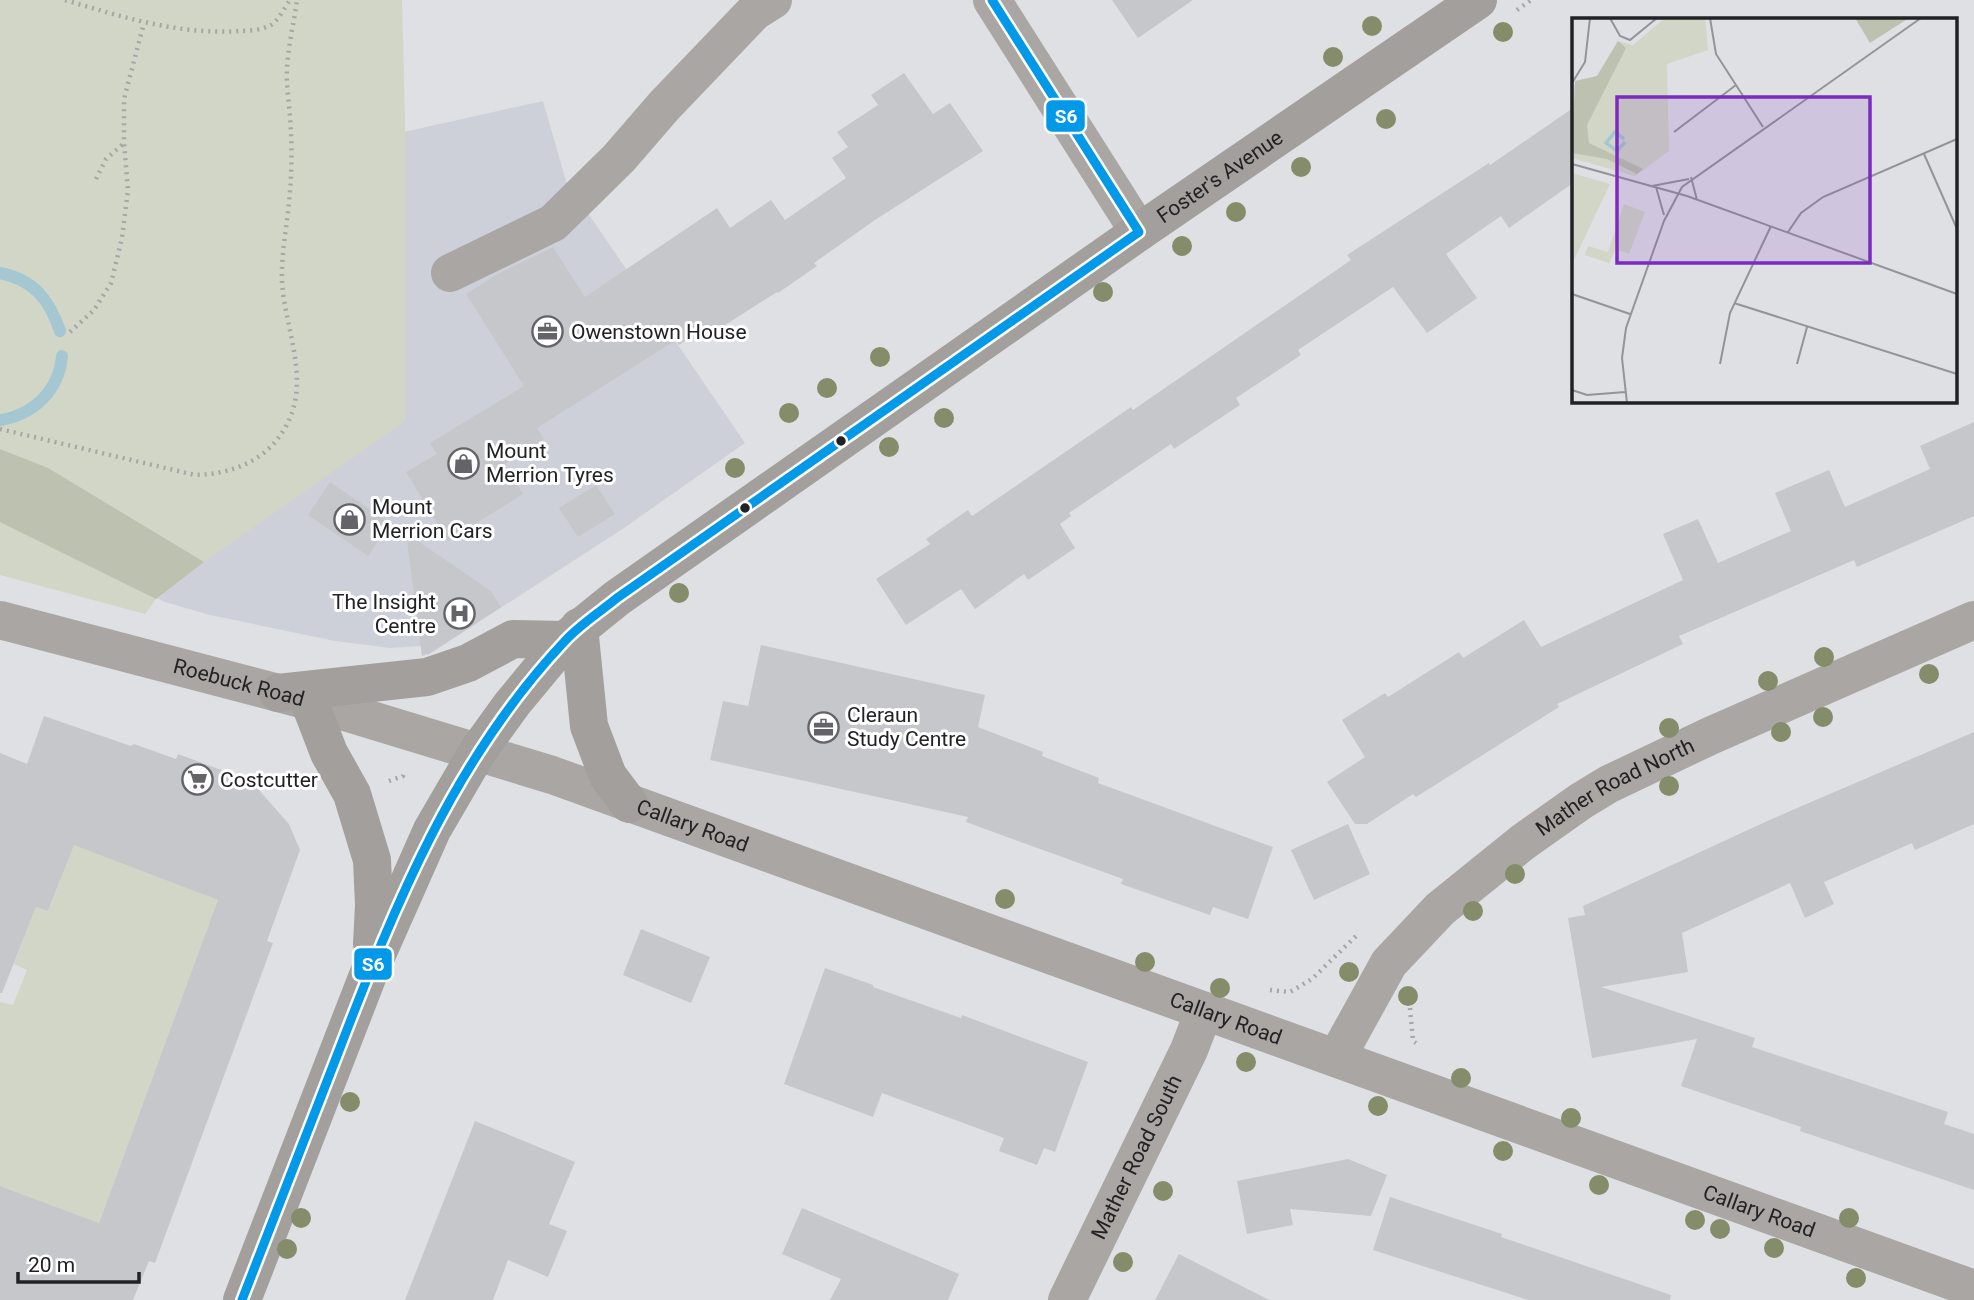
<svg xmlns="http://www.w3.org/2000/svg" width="1974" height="1300" viewBox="0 0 1974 1300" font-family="Roboto,sans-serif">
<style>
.built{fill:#ced0d9}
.green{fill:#d1d6c6}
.forest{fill:#bcc2af}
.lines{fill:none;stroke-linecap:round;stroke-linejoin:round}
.stream{stroke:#a4c7d2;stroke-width:12}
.building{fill:#c6c7ca}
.path{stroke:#a8a5a5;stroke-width:4.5;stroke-dasharray:2 5;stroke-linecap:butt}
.minor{stroke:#aaa6a3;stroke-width:38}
.major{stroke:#a39f9c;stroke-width:38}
.bus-1-casing{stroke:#fff;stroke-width:14}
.bus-1{stroke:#0399e9;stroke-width:9}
.tree{fill:#858c69}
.bus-dot{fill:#222225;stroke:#fff;stroke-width:2.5}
.labels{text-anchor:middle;stroke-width:6;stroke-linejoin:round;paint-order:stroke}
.street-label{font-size:21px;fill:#222225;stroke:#fff}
.poi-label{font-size:21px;fill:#222225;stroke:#fff;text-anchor:start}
.inset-river{fill:none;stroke:#a4c7d2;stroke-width:3.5}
.inset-road{fill:none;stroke:#939498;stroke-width:2}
.view{fill:#7b2cbf;fill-opacity:0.15;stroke:#7b2cbf;stroke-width:3.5}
.inset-edge{fill:none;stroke:#222225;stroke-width:3.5}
.line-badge{stroke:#fff;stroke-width:2.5}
.badge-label{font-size:19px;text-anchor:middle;font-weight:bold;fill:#fff}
</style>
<rect width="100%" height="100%" fill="#dfe0e4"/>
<path class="built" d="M0,0L404,132L543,101L566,181L745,443L624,528L428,655L420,646L390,648L335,641L210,615L165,602L0,522Z"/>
<path class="green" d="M0,0H402L405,119V421L204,562L156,599L145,614L0,575Z
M58,837L220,901L211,920L99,1223L0,1186V1002L13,1005L27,970L14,964L36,907L48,911L61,879Z"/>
<path class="forest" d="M0,449L48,468L204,562L156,599L0,522Z"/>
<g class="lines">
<path class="stream" d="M0,273C34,280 49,299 60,331
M0,420C34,415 59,390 62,356"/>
</g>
<path class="building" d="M1112,0H1193L1138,38Z
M904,73L933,114L950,103L983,151L875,220L814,263L817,266L778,293L777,292L714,332L709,325L679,345L676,340L537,428L544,439L504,464L523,494L448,541L406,472L437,454L430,443L524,386L466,294L496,275L553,247L585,297L717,208L730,228L771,200L785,220L846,178L832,158L848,147L837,132L878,105L871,95Z
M1573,108V183L1509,228L1501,216L1446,254L1477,298L1427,333L1393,287L1298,350L1301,355L1236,398L1240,405L1174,449L1171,444L1069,513L1071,516L1060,524L1075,548L1028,580L1024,574L975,609L961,589L906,625L876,579L930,544L926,539L968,510L972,516L1131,407L1133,410L1351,260L1347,255L1489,163L1490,165Z
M1974,422V516L1857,567L1854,560L1679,636L1683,644L1557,704L1559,707L1416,797L1413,794L1367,824H1355L1327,782L1365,757L1342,720L1385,693L1388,697L1459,652L1463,658L1524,620L1541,647L1683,580L1663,534L1698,519L1718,563L1791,531L1775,493L1829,470L1845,507L1930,469L1920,446Z
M330,482L390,523L368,556L308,515Z
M596,485L615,514L578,537L559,508Z
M406,533L491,591L501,607L432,652L422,656Z
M761,645L985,695L978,727L1043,752L1042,756L1099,778L1098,783L1273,847L1248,919L1213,907L1210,915L1121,884L1123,879L966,822L968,817L710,760L723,701L748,706Z
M44,716L131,746L134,744L176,759L178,754L251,781L289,824L300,850L267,941L273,943L155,1263L149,1261L133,1300H0V1186L99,1223L218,900L74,845L48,911L36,907L2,993H0V753L27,764Z
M1974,732V824L1915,850L1912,843L1824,882L1834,904L1805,918L1790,883L1682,933L1688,972L1601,987L1755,1038L1752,1047L1948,1112L1944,1124L1974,1134V1190L1800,1131L1801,1127L1681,1086L1697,1039L1592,1058L1568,918L1585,915L1583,906L1774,818Z
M1348,824L1370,874L1314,900L1291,850Z
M641,929L710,957L691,1003L623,975Z
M825,968L873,985V987L961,1018L962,1015L1088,1062L1055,1152L1044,1148L1037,1165L999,1151L1004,1138L882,1093L873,1117L784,1084Z
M475,1121L575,1162L549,1224L567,1231L548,1277L508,1260L493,1300H405Z
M1348,1159L1387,1175L1371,1216L1290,1209L1293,1225L1247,1234L1237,1181Z
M1390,1197L1502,1234L1501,1237L1671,1295L1670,1300H1528L1373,1250Z
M802,1208L959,1274L948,1300H830L841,1279L782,1254Z
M1179,1254L1269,1300H1155Z"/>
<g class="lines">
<path class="path" d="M65,0C123,17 178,35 239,31C248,31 262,30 271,25C278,21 285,7 290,0
M1517,10L1531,0
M96,179L106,159L123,144
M70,332L94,310L111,283L122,238L128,190L124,143V99L144,23
M0,429L195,475C232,474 266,461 285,428C312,382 285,330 282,282C281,251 288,222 290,191C292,167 292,141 290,117C289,101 286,84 287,69C288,46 294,23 297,0
M389,781L403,776L404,772
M1270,990L1290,992L1312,979L1356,936
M1410,1008L1413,1041L1416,1043"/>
<g class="minor">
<path d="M992,0L1139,232"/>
<path d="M450,273L553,223L619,158L664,106L754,12L773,0"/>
<path id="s1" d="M0,620L309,701L552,775L1974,1289"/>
<path id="s2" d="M1337,1057L1389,963L1440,909L1523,842L1581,801L1609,784L1710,736L1974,620"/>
<path id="s3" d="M1067,1300L1189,1050L1204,1011"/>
</g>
<g class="major">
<path d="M579,627L589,726L608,776L629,804"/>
<path d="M278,693L427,677L468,663L513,639L565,640"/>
<path d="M309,701L329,753L352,794L372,860L374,905L372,944"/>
<path id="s4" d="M242,1300L370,970L432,830L478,751L512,704L565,640L617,598L1139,232L1478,0"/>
</g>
<defs>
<path id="bus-1" d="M992,0L1139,232
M242,1300C274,1218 306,1135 338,1053C395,905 454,759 564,642C579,625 600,612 617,598L1139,232"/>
</defs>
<use href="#bus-1" class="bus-1-casing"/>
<use href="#bus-1" class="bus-1"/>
</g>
<g class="tree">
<circle cx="1372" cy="26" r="10"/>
<circle cx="1503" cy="32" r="10"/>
<circle cx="1333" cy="57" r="10"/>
<circle cx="1386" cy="119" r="10"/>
<circle cx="1301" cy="167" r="10"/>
<circle cx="1236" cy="212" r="10"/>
<circle cx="1182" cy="246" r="10"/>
<circle cx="1103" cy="292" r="10"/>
<circle cx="880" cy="357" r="10"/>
<circle cx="827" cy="388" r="10"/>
<circle cx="789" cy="413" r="10"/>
<circle cx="944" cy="418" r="10"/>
<circle cx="889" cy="447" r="10"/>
<circle cx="735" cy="468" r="10"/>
<circle cx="679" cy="593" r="10"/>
<circle cx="1824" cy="657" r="10"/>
<circle cx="1929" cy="674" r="10"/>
<circle cx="1768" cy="681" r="10"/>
<circle cx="1823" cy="717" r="10"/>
<circle cx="1669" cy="728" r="10"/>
<circle cx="1781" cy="732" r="10"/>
<circle cx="1669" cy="786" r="10"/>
<circle cx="1515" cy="874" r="10"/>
<circle cx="1005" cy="899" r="10"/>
<circle cx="1473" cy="911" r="10"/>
<circle cx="1145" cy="962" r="10"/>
<circle cx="1349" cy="972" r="10"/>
<circle cx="1220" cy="988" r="10"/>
<circle cx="1408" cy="996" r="10"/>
<circle cx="1246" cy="1062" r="10"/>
<circle cx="1461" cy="1078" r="10"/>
<circle cx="350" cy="1102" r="10"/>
<circle cx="1378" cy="1106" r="10"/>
<circle cx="1571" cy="1118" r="10"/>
<circle cx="1503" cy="1151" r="10"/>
<circle cx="1599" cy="1185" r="10"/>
<circle cx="1163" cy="1191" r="10"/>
<circle cx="301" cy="1218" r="10"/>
<circle cx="1849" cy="1218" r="10"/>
<circle cx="1695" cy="1220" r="10"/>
<circle cx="1720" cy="1229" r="10"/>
<circle cx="1774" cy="1248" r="10"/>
<circle cx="287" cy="1249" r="10"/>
<circle cx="1123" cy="1262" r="10"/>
<circle cx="1856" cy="1278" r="10"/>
</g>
<defs>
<symbol id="office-ring" viewBox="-11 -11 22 22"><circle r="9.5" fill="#fff" stroke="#646468" stroke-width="1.5"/><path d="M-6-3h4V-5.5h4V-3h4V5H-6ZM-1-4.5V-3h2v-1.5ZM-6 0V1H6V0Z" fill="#646468"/></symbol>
<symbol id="shop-ring" viewBox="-11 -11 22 22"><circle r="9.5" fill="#fff" stroke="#646468" stroke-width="1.5"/><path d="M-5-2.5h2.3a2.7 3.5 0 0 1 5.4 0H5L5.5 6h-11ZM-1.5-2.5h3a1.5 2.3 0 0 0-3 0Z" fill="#646468"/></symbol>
<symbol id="hospital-ring" viewBox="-11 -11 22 22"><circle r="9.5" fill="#fff" stroke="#646468" stroke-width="1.5"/><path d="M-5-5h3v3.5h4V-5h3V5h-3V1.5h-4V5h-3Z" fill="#646468"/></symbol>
<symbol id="supermarket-ring" viewBox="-11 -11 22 22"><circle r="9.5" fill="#fff" stroke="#646468" stroke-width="1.5"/><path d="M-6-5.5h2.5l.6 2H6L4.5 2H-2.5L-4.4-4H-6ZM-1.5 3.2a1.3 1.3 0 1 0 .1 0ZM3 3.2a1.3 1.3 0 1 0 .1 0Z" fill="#646468"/></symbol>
</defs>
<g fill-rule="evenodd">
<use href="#office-ring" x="530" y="314" width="35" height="35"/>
<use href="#shop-ring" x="446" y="446" width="35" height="35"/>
<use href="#shop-ring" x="332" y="502" width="35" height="35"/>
<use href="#hospital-ring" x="442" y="596" width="35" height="35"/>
<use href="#office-ring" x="806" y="710" width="35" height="35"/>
<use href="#supermarket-ring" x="180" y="762" width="35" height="35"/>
</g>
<g class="bus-dot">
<circle cx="841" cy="441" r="6"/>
<circle cx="745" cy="508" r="6"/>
</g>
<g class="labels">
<g class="street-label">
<text dy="7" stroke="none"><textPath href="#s4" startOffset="1542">Foster's Avenue</textPath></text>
<text dy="7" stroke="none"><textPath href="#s1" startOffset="247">Roebuck Road</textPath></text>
<text dy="7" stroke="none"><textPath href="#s2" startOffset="396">Mather Road North</textPath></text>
<text dy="7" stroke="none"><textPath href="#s1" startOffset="723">Callary Road</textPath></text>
<text dy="7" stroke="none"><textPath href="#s1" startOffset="1290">Callary Road</textPath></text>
<text dy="7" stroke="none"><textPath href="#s3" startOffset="159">Mather Road South</textPath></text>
<text dy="7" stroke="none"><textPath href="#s1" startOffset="1857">Callary Road</textPath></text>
</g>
<g class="poi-label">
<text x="571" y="339">Owenstown House</text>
<text x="486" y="458">Mount<tspan x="486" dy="24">Merrion Tyres</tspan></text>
<text x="372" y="514">Mount<tspan x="372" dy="24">Merrion Cars</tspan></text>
<text x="436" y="609" text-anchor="end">The Insight<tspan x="436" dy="24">Centre</tspan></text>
<text x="847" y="722">Cleraun<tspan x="847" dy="24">Study Centre</tspan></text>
<text x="220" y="787">Costcutter</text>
</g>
</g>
<g transform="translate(1572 18)">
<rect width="385" height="385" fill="#dfe0e4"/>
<path d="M93,0H133L136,32L95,46L97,133L63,158L0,140L2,67L25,58L46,23L61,27ZM0,155L38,166L0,246ZM52,186L73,194L57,236L44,231L37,245L13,237L16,228L36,234Z" fill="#d1d6c6"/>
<path d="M283,0H337L298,25ZM46,23L54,30L15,107L17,125L71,151L65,156L35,141L0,135L3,63L25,58Z" fill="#bcc2af"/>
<path class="inset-river" d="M52,121L43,114L34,125L45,133L53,124"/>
<path class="inset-road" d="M38,0L48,18L58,22L85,0M138,0L144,36L191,109M0,65L13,44L18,0M102,114L164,67M352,136L385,211M0,146L115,178L385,276M119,159L125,182M80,168L117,161M84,169L92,197M216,214L229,195L251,179L385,121M0,276L58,296M162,285L385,356M148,346L158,295L199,208M225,346L235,309M0,372L15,377L53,374M55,385L50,340L54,310L92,203L110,169L349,0"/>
<path class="view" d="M45,79H298V245H45Z"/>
<rect width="385" height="385" class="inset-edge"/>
</g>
<g class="line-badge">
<rect x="1045" y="99" width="41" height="34" rx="7" fill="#0399e9"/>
<rect x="353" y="947" width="40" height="34" rx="7" fill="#0399e9"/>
</g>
<g class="badge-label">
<text x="1066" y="123">S6</text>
<text x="373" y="971">S6</text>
</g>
<path d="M18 1272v10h121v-10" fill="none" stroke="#222225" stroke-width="3.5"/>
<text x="28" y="1272" font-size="21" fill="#222225" stroke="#ffffff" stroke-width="5" paint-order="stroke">20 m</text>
</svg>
